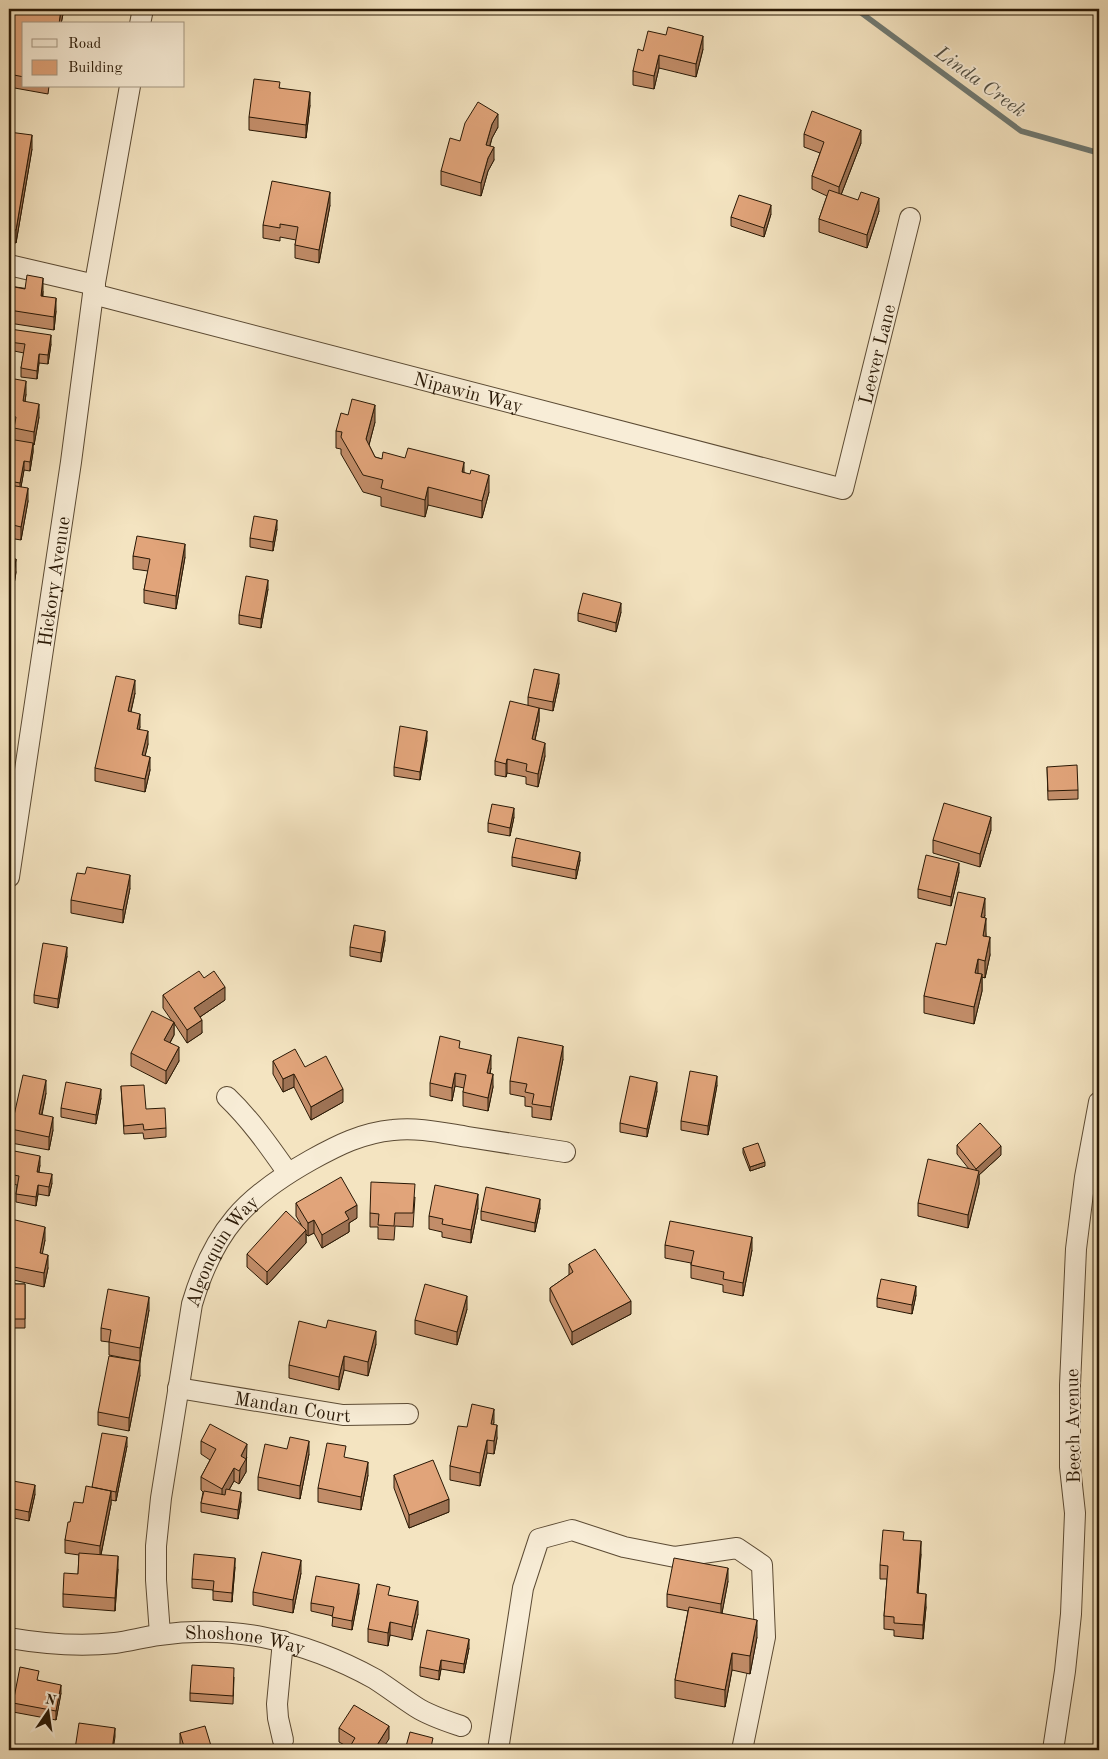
<svg xmlns="http://www.w3.org/2000/svg" width="1108" height="1759" viewBox="0 0 1108 1759" font-family="'Old Standard TT',serif">
<style>
.lines{fill:none;stroke-linecap:round;stroke-linejoin:round}
.stream{stroke:#707a73;stroke-width:5.5}
.minor-casing{stroke:#5c4b34;stroke-width:22}
.minor{stroke:#f8edd7;stroke-width:20}
.wall{fill:#c28d69;stroke:#291805}
.shaded-wall{fill:#9e7355;stroke:#291805}
.building{fill:#e1a47a;stroke:#291805}
.labels{text-anchor:middle;stroke-width:4;stroke-linejoin:round;paint-order:stroke}
.street-label{font-size:19px;fill:#291805;stroke:#f8edd7}
.water-label{font-size:20px;font-style:italic;fill:#535145;stroke:#f8edd7}
</style>
<rect width="100%" height="100%" fill="#f4e4c1"/>
<filter id="stains"><feTurbulence type="fractalNoise" baseFrequency=".004" numOctaves="4"/><feColorMatrix values="0 0 0 0 .2 0 0 0 0 .09 0 0 0 0 .02 0 0 0 .5 -.17"/></filter>
<radialGradient id="worn" r=".72"><stop offset=".6" stop-color="#630" stop-opacity="0"/><stop offset="1" stop-color="#630" stop-opacity=".3"/></radialGradient>
<g class="lines">
<path class="stream" d="M856,9L1021,131L1099,153"/>
<defs>
<g id="minor">
<path d="M140,24L143,9"/>
<path d="M9,265L95,285"/>
<path id="s1" d="M93,294L843,489L910,218"/>
<path id="s2" d="M9,877L71,462L93,294L130,86"/>
<path d="M227,1097C251,1120 269,1146 288,1173"/>
<path id="s3" d="M178,1388L343,1415L408,1414"/>
<path id="s4" d="M160,1634L156,1580V1546L161,1498L192,1304C214,1230 245,1197 311,1160C338,1145 362,1133 393,1130C418,1127 443,1133 468,1137C500,1142 533,1147 565,1152"/>
<path id="s5" d="M9,1638C44,1644 79,1647 115,1643C130,1641 144,1637 159,1635C193,1630 229,1631 262,1637C302,1645 339,1659 375,1679C389,1688 402,1698 416,1707C430,1716 446,1721 461,1726"/>
<path d="M283,1641L277,1704L278,1718L283,1740"/>
<path d="M498,1750L523,1588L539,1539L572,1530L624,1547L675,1557L737,1548L762,1565L765,1637L742,1750"/>
<path d="M1053,1750L1065,1671L1071,1614L1075,1513L1070,1467V1385L1076,1249L1085,1177L1099,1102"/>
</g>
</defs>
<use href="#minor" class="minor-casing"/>
<use href="#minor" class="minor"/>
</g>
<path class="wall" d="M14,9H64L61,24H24V86H49L48,94L9,87V35Z
M703,49L696,77L659,68L654,89L633,85V71L643,51Z
M280,88L310,105L306,138L249,130V117Z
M498,127L492,138L490,146L494,160L488,171L481,196L441,185V171L460,141Z
M9,132L32,149L16,243L9,242Z
M804,134L861,143L841,195L879,211L867,248L819,232V219L827,196L812,189V176L820,153L804,147Z
M330,205L319,263L295,258V245L296,240L280,237V241L263,238V225Z
M771,214L764,237L731,226V217Z
M9,286L43,291V296L56,311L54,330L9,323Z
M9,340L51,344L48,364L39,363L37,379L21,377V368L24,353L9,350Z
M9,378L26,394L25,402L39,417L34,445H33V452L30,471L24,470L21,487L28,501L21,540L9,538V439L14,440V429L9,428Z
M348,415L375,422L369,445L375,457L382,459L464,472L489,492L482,518L428,505L425,517L381,506V497L363,492L341,454V449L336,448V431Z
M277,529L273,551L250,547V538Z
M133,556L185,557L176,609L144,603V590L148,571L133,569Z
M9,558L16,572L13,591L9,590Z
M268,589L261,628L239,624V615Z
M621,612L616,632L578,621V613Z
M559,683L553,711L539,708V721L535,740L545,756L538,787L526,784V777L507,773L506,777L495,775V761L528,705V697Z
M135,693L131,712L140,727L139,729L148,744L145,756L150,770L145,792L95,781V768Z
M427,740L420,780L394,776V767Z
M1047,767L1078,790V799L1048,800Z
M514,817L510,836L488,832V823Z
M991,830L980,867L933,853V840Z
M512,857L580,860L576,879L512,866Z
M959,872L951,906L918,898V889Z
M130,888L123,923L71,913V900Z
M985,915L984,918L986,936L990,955L985,978L982,977V991L974,1024L924,1013V996L946,945Z
M385,940L381,962L350,956V947Z
M67,956L58,1008L34,1003V995Z
M204,978L225,1000L200,1017L202,1033L187,1043L174,1023V1035L170,1043L179,1061L166,1084L131,1066V1053L172,1021L163,1008V995Z
M460,1049L491,1068L490,1074L493,1087L488,1111L463,1106V1092L464,1088L455,1086L452,1101L430,1096V1083Z
M563,1059L551,1120L532,1117V1107L525,1106V1097L510,1094V1081Z
M273,1061L305,1067L343,1102L311,1120L294,1087L283,1092L273,1074Z
M717,1085L708,1135L681,1130V1121Z
M121,1086L166,1128V1137L144,1139L143,1133L124,1134Z
M657,1091L647,1137L620,1132V1123Z
M46,1093L42,1115L53,1130L49,1150L11,1143V1129Z
M101,1098L96,1124L61,1117V1108Z
M957,1145L1001,1155L979,1175V1184L968,1228L918,1216V1203L969,1169L957,1154Z
M743,1148L765,1166L750,1171L743,1153Z
M9,1150L40,1165L39,1172L52,1183L49,1196L38,1194L36,1206L16,1202V1194L17,1185L9,1183Z
M415,1197L413,1227L395,1226L394,1240L378,1239V1227H370V1213Z
M296,1203L357,1218L349,1223V1232L322,1248L314,1233L308,1236L306,1234V1243L267,1285L247,1267V1254L302,1226L296,1216Z
M478,1208L471,1243L442,1237V1232L429,1229V1216Z
M540,1208L535,1232L481,1220V1211Z
M9,1226L45,1240L42,1253L48,1268L44,1287L9,1279Z
M665,1245L752,1250L743,1296L723,1292V1285L691,1278V1263L665,1258Z
M569,1264L631,1314L572,1345L550,1301V1288L569,1275Z
M9,1284H25V1328H9Z
M916,1295L912,1314L877,1307V1298Z
M467,1309L457,1345L415,1334V1320Z
M149,1310L140,1361L109,1355V1342L101,1341V1328Z
M376,1344L368,1376L344,1370L339,1390L289,1378V1365Z
M140,1375L129,1431L98,1425V1412Z
M494,1422L493,1424L497,1438L494,1454L487,1453L480,1486L450,1480V1466L467,1427Z
M201,1441L247,1457L246,1459V1472L239,1484L234,1481L229,1490L241,1501L238,1519L201,1512V1503L203,1492L201,1490V1477L210,1460L201,1454Z
M127,1446L116,1501L111,1500V1504L101,1555L118,1569L115,1611L63,1607V1594L78,1574L79,1555L65,1553V1540L70,1522L83,1503L92,1487Z
M287,1449L309,1454L300,1499L258,1490V1477Z
M368,1475L361,1510L318,1502V1488Z
M394,1475L449,1512L409,1528L394,1488Z
M35,1494L29,1521L9,1517V1501Z
M904,1540L921,1554L918,1593L926,1607L923,1639L894,1636V1630L884,1629V1616L887,1579H880V1565Z
M235,1567L232,1602L213,1600V1590L192,1588V1579Z
M301,1573L293,1613L253,1605V1592Z
M728,1581L722,1613L757,1637L750,1674L732,1670L725,1707L675,1698V1680L688,1611L667,1607V1594Z
M359,1593L352,1630L332,1626L333,1616L311,1611V1603Z
M390,1595L418,1614L412,1640L390,1635L388,1646L368,1642V1629Z
M469,1648L464,1673L441,1669L439,1680L420,1676V1667Z
M234,1677L233,1704L190,1701V1693Z
M38,1680L61,1693L56,1720L13,1712V1703Z
M339,1728L389,1739L350,1748L339,1742Z
M180,1733L212,1749L223,1750H181L180,1747Z"/>
<path class="shaded-wall" d="M61,9H64L61,24H59Z
M703,36V49L696,77V64Z
M659,55V68L654,89V76Z
M310,92V105L306,138V125Z
M498,114V127L492,138L486,158V145L492,124Z
M861,130V143L839,200V187Z
M32,135V149L16,243V230Z
M494,147V160L488,171L481,196V183L488,158Z
M330,192V205L319,263V250Z
M879,198V211L867,248V235Z
M771,205V214L764,237V228Z
M43,278V291L41,309V296Z
M56,298V311L54,330V317Z
M51,335V344L48,364V355Z
M39,354V363L37,379V371Z
M26,381V394L23,414V401Z
M39,404V417L34,445V432Z
M375,405V422L366,456V439Z
M33,443V452L30,471V462Z
M24,461V470L20,492V483Z
M464,462V480L462,472Z
M489,475V492L482,518V501Z
M428,487V505L425,517V500Z
M28,488V501L21,540V527Z
M277,520V529L273,551V542Z
M185,544V557L176,609V596Z
M16,559V572L13,591V578Z
M268,580V589L261,628V619Z
M621,603V612L616,632V623Z
M559,674V683L553,711V702Z
M135,680V693L128,724V711Z
M539,708V721L532,753V739Z
M140,714V727L137,742V729Z
M148,731V744L142,768V755Z
M427,731V740L420,780V772Z
M545,743V756L538,787V774Z
M150,757V770L145,792V779Z
M507,759V773L506,777V764Z
M514,808V817L510,836V828Z
M991,817V830L980,867V854Z
M580,852V860L576,879V870Z
M959,863V872L951,906V897Z
M130,875V888L123,923V910Z
M985,898V915L981,935V917Z
M986,918V936L983,953V936Z
M385,931V940L381,962V953Z
M990,937V955L985,978V961Z
M67,947V956L58,1008V999Z
M978,959V977L975,973Z
M982,974V991L974,1024V1007Z
M225,987V1000L194,1021V1008Z
M202,1020V1033L187,1043V1030Z
M174,1022V1035L164,1053V1040Z
M563,1046V1059L551,1120V1107Z
M179,1047V1061L166,1084V1071Z
M491,1055V1068L487,1087V1073Z
M455,1073V1086L452,1101V1088Z
M294,1074V1087L283,1092V1079Z
M493,1074V1087L488,1111V1098Z
M717,1076V1085L708,1135V1126Z
M46,1080V1093L39,1127V1114Z
M657,1082V1091L647,1137V1129Z
M101,1089V1098L96,1124V1115Z
M343,1089V1102L311,1120V1107Z
M53,1117V1130L49,1150V1137Z
M1001,1146V1155L979,1175V1184L968,1228V1215L976,1177V1169Z
M40,1156V1165L37,1181V1172Z
M765,1162V1166L750,1171V1167Z
M52,1174V1183L49,1196V1187Z
M38,1185V1194L36,1206V1197Z
M478,1194V1208L471,1243V1230Z
M540,1199V1208L535,1232V1223Z
M357,1205V1218L349,1223V1232L322,1248V1235L345,1212Z
M314,1220V1233L308,1236V1223Z
M45,1227V1240L40,1266V1253Z
M306,1230V1243L267,1285V1272Z
M752,1237V1250L743,1296V1283Z
M48,1255V1268L44,1287V1273Z
M916,1286V1295L912,1314V1305Z
M467,1296V1309L457,1345V1332Z
M149,1297V1310L140,1361V1348Z
M631,1301V1314L572,1345V1332Z
M376,1331V1344L368,1376V1362Z
M344,1356V1370L339,1390V1377Z
M140,1361V1375L129,1431V1418Z
M494,1409V1422L491,1437V1424Z
M497,1425V1438L494,1454V1441Z
M127,1437V1446L116,1501V1492Z
M487,1440V1453L480,1486V1473Z
M309,1441V1454L300,1499V1486Z
M247,1444L246,1472L239,1484L241,1456Z
M368,1462V1475L361,1510V1497Z
M234,1468V1481L222,1502V1489Z
M35,1485V1494L29,1521V1512Z
M111,1491V1504L100,1559V1546Z
M241,1492V1501L238,1519V1510Z
M449,1499V1512L409,1528V1515Z
M921,1541V1554L917,1606V1593Z
M118,1556V1569L115,1611V1598Z
M235,1558V1567L232,1602V1593Z
M301,1560V1573L293,1613V1600Z
M728,1568V1581L721,1618V1604Z
M359,1584V1593L352,1630V1621Z
M926,1594V1607L923,1639V1625Z
M418,1601V1614L412,1640V1627Z
M757,1620V1637L750,1674V1656Z
M390,1622V1635L388,1646V1633Z
M469,1639V1648L464,1673V1664Z
M732,1653V1670L725,1707V1690Z
M441,1660V1669L439,1680V1671Z
M61,1685V1693L56,1720V1711Z
M389,1726V1739L382,1750H374Z
M115,1728V1737L113,1750H112Z"/>
<path class="building" d="M14,9H61L59,24H24V77L9,74V35Z
M668,27L703,36L696,64L659,55L654,76L633,71L638,49L643,51L648,31L666,35Z
M254,79L280,82L279,88L310,92L306,125L249,117Z
M478,102L498,114L492,124L486,145L494,147L488,158L481,183L441,171L450,138L460,141L465,123Z
M812,111L861,130L839,187L812,176L824,142L804,134Z
M9,132L32,135L16,230L9,229Z
M272,181L330,192L319,250L295,245L298,227L280,224V228L263,225Z
M829,190L858,200L861,192L879,198L867,235L819,219Z
M739,195L771,205L764,228L731,217Z
M27,275L43,278L41,296L56,298L54,317L9,310V286L25,289Z
M10,329L51,335L48,355L39,354L37,371L21,368L25,344L9,342Z
M9,378L26,381L23,401L39,404L34,432L14,428L16,417L9,415Z
M352,399L375,405L366,439L375,457L382,459L383,452L405,458L408,448L464,462L462,472L470,474L471,470L489,475L482,501L428,487L425,500L381,488L383,480L363,475L341,437L342,432L336,431L341,413L348,415Z
M9,439L33,443L30,462L24,461L20,483L9,481Z
M9,485L28,488L21,527L9,524Z
M254,516L277,520L273,542L250,538Z
M137,536L185,544L176,596L144,590L150,559L133,556Z
M9,558L16,559L13,578L9,577Z
M246,576L268,580L261,619L239,615Z
M583,593L621,603L616,623L578,613Z
M534,669L559,674L553,702L528,697Z
M116,676L135,680L128,711L140,714L137,729L148,731L142,755L150,757L145,779L95,768Z
M510,701L539,708L532,739L545,743L538,774L526,771L527,764L507,759L506,764L495,761Z
M400,726L427,731L420,772L394,767Z
M1077,765L1078,790L1048,791L1047,767Z
M944,803L991,817L980,854L933,840Z
M492,804L514,808L510,828L488,823Z
M516,838L580,852L576,870L512,857Z
M926,855L959,863L951,897L918,889Z
M87,867L130,875L123,910L71,900L77,873L85,874Z
M958,892L985,898L981,917L986,918L983,936L990,937L985,961L978,959L975,973L982,974L974,1007L924,996L936,943L946,945Z
M354,925L385,931L381,953L350,947Z
M43,943L67,947L58,999L34,995Z
M199,971L204,978L214,971L225,987L194,1008L202,1020L187,1030L163,995Z
M152,1011L174,1022L164,1040L179,1047L166,1071L131,1053Z
M440,1036L460,1041L459,1048L491,1055L487,1073L493,1074L488,1098L463,1092L466,1075L455,1073L452,1088L430,1083Z
M518,1037L563,1046L551,1107L532,1104L534,1094L525,1092L527,1084L510,1081Z
M295,1049L305,1067L326,1056L343,1089L311,1107L294,1074L283,1079L273,1061Z
M690,1071L717,1076L708,1126L681,1121Z
M23,1075L46,1080L39,1114L53,1117L49,1137L11,1129Z
M630,1076L657,1082L647,1129L620,1123Z
M66,1082L101,1089L96,1115L61,1108Z
M144,1085L146,1109L165,1108L166,1128L144,1130L143,1124L124,1126L121,1086Z
M980,1123L1001,1146L976,1169L957,1145Z
M758,1143L765,1162L750,1167L743,1148Z
M9,1150L40,1156L37,1172L52,1174L49,1187L38,1185L36,1197L16,1194L19,1176L9,1174Z
M928,1159L979,1171L968,1215L918,1203Z
M341,1177L357,1205L345,1212L349,1219L322,1235L314,1220L308,1223L296,1203Z
M371,1182L415,1184L413,1213H395L394,1226L378,1225L379,1214L370,1213Z
M435,1185L478,1194L471,1230L442,1224L443,1219L429,1216Z
M486,1187L540,1199L535,1223L481,1211Z
M286,1211L306,1230L267,1272L247,1254Z
M11,1219L45,1227L40,1253L48,1255L44,1273L9,1266V1250L10,1245H9V1226Z
M670,1221L752,1237L743,1283L723,1279L724,1272L691,1265L694,1251L665,1245Z
M595,1249L631,1301L572,1332L550,1288L573,1272L569,1264Z
M881,1279L916,1286L912,1305L877,1298Z
M9,1284H25V1319H9Z
M425,1284L467,1296L457,1332L415,1320Z
M108,1289L149,1297L140,1348L109,1342L111,1330L101,1328Z
M328,1320L376,1331L368,1362L344,1356L339,1377L289,1365L299,1321L326,1328Z
M109,1356L140,1361L129,1418L98,1412Z
M472,1404L494,1409L491,1424L497,1425L494,1441L487,1440L480,1473L450,1466L458,1426L467,1427Z
M210,1424L247,1444L241,1456L246,1459L239,1471L234,1468L222,1489L201,1477L216,1449L201,1441Z
M102,1433L127,1437L116,1492L92,1487Z
M290,1437L309,1441L300,1486L258,1477L265,1444L287,1449Z
M327,1443L346,1446L344,1457L368,1462L361,1497L318,1488Z
M433,1460L449,1499L409,1515L394,1475Z
M13,1481L35,1485L29,1512L9,1508V1501Z
M86,1486L111,1491L100,1546L65,1540L68,1522H70L74,1502L83,1503Z
M226,1489L241,1492L238,1510L201,1503L204,1491L225,1495Z
M883,1530L904,1532L903,1540L921,1541L917,1593L926,1594L923,1625L894,1623V1617L884,1616L888,1566L880,1565Z
M262,1552L301,1560L293,1600L253,1592Z
M79,1553L118,1556L115,1598L63,1594L64,1573L78,1574Z
M194,1554L235,1558L232,1593L213,1591L214,1581L192,1579Z
M674,1558L728,1568L721,1604L667,1594Z
M316,1576L359,1584L352,1621L332,1617L334,1607L311,1603Z
M377,1584L390,1587L388,1595L418,1601L412,1627L390,1622L388,1633L368,1629Z
M689,1607L757,1620L750,1656L732,1653L725,1690L675,1680Z
M427,1630L469,1639L464,1664L441,1660L439,1671L420,1667Z
M192,1665L234,1668L233,1696L190,1693Z
M20,1667L39,1671L37,1680L61,1685L56,1711L13,1703Z
M354,1705L389,1726L374,1750H348L355,1738L339,1728Z
M79,1723L115,1728L112,1750H85L75,1749Z
M205,1726L212,1749L222,1746L223,1750H185L180,1733Z
M410,1732L433,1738L431,1747L443,1750H405Z
M122,1747L145,1750H122Z"/>
<g class="labels">
<g class="street-label">
<text dy="7" stroke="none"><textPath href="#s1" startOffset="914">Leever Lane</textPath></text>
<text dy="7" stroke="none"><textPath href="#s1" startOffset="388">Nipawin Way</textPath></text>
<text dy="7" stroke="none"><textPath href="#s2" startOffset="299">Hickory Avenue</textPath></text>
<text dy="7" stroke="none"><textPath href="#s4" startOffset="394">Algonquin Way</textPath></text>
<text dy="7" stroke="none"><textPath href="#s3" startOffset="116">Mandan Court</textPath></text>
<text transform="translate(1072 1426) rotate(-91)" y="7">Beech Avenue</text>
<text dy="7" stroke="none"><textPath href="#s5" startOffset="238">Shoshone Way</textPath></text>
</g>
<g class="water-label">
<text transform="translate(981 81) rotate(36)" y="7">Linda Creek</text>
</g>
</g>
<rect width="1108" height="1759" fill="none" stroke="#f4e4c1" stroke-width="30"/>
<rect x="10" y="10" width="1088" height="1739" fill="none" stroke="#291805" stroke-width="2.5"/>
<rect x="15" y="15" width="1078" height="1729" fill="none" stroke="#291805"/>
<rect x="22" y="22" width="162" height="65" fill="#f8edd7" stroke="#a59883"/>
<rect x="32" y="39" width="25" height="8" fill="#f8edd7" stroke="#a59883"/>
<text x="68" y="48" font-size="15" fill="#291805">Road</text>
<rect x="32" y="60" width="25" height="15" fill="#e1a47a" stroke="#a59883"/>
<text x="68" y="72" font-size="15" fill="#291805">Building</text>
<g transform="translate(48 1712) rotate(13)" stroke="#f8edd7" stroke-width="4" paint-order="stroke">
<path d="M0-4L9 19L0 12L-9 19Z" fill="#291805"/>
<text y="-8" font-size="14" font-weight="bold" text-anchor="middle" fill="#291805">N</text>
</g>
<rect width="100%" height="100%" filter="url(#stains)"/>
<rect width="100%" height="100%" fill="url(#worn)"/>
</svg>
